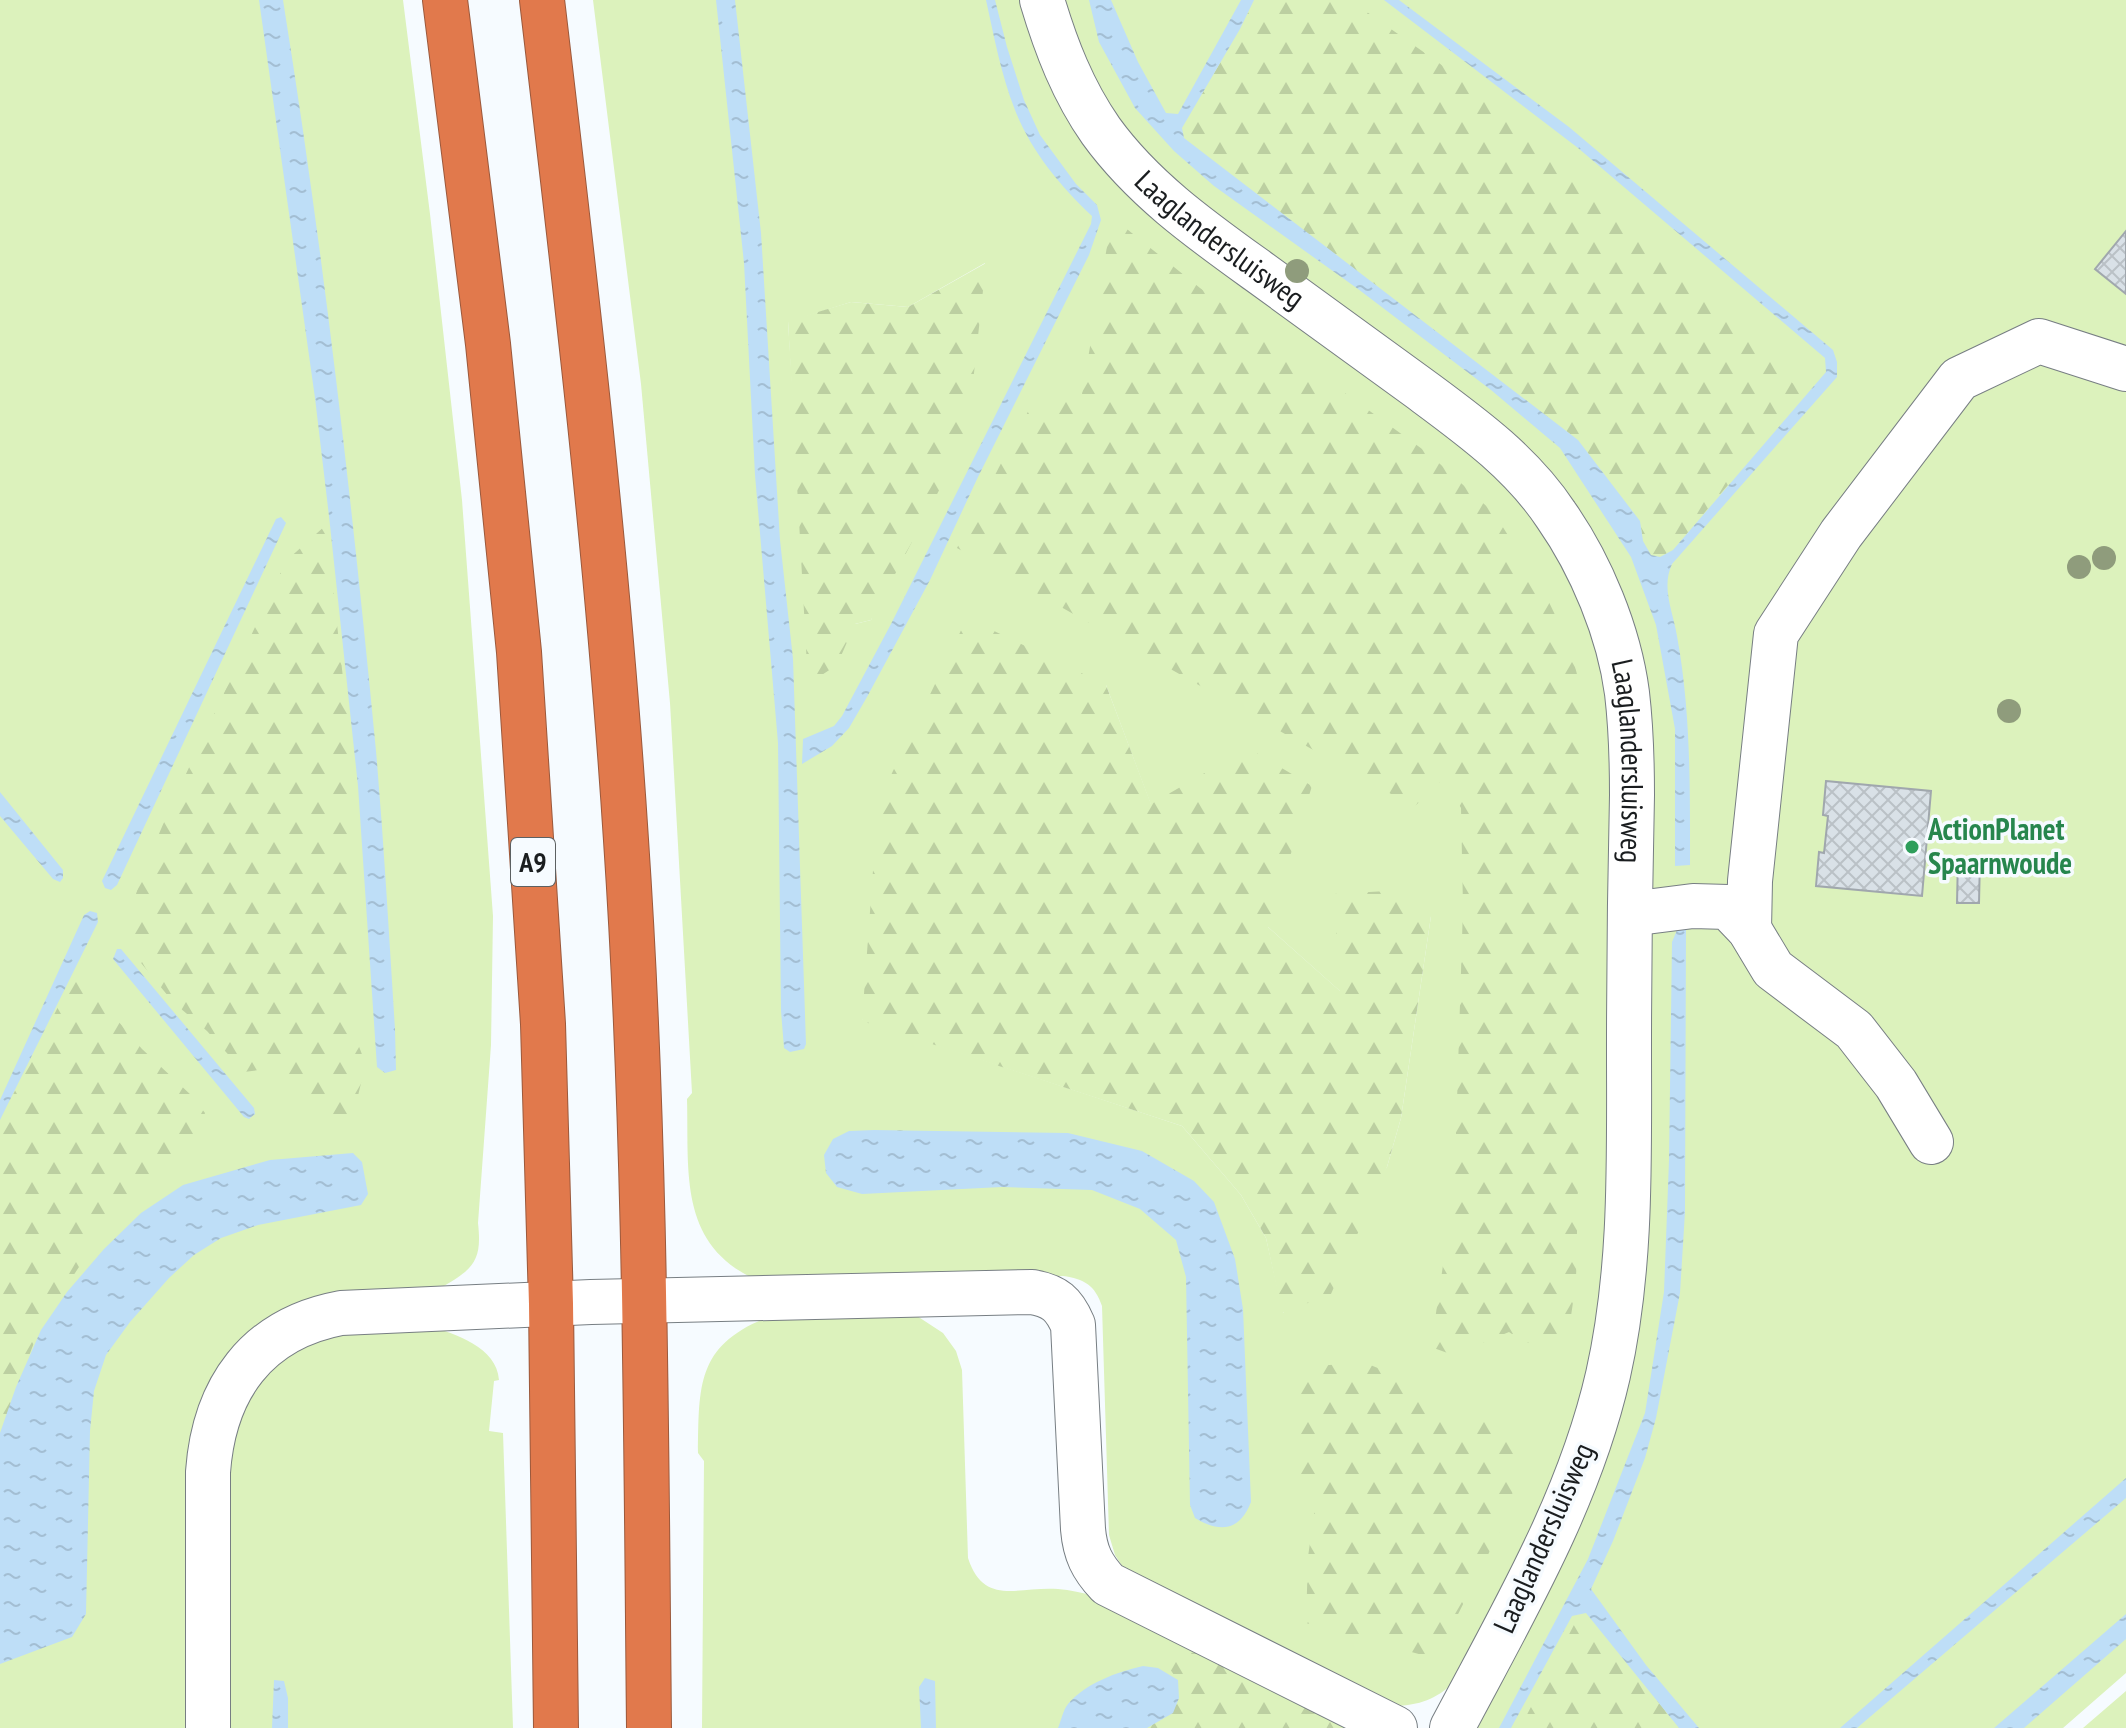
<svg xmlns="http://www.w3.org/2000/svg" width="2126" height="1728" viewBox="0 0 2126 1728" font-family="'PT Sans Narrow',sans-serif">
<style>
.green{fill:#dcf2bc;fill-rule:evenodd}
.forest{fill:url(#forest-firs)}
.water{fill:url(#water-ripples)}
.building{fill:url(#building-cross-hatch);stroke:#a0a7ad;stroke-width:2}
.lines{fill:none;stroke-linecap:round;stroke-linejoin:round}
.minor-casing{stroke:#777e83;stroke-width:46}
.highway-casing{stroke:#9b593c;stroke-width:46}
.minor{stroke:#fff;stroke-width:44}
.highway{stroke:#e1794c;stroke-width:44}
.tree{fill:#8f9c7c}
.leisure-dot{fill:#2e9e5b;stroke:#f6fbff;stroke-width:3}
.labels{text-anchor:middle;stroke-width:7;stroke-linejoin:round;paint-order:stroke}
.shield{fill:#f6fbff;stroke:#5c6062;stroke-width:2}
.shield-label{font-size:28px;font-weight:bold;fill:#1a1d1f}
.street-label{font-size:30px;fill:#1a1d1f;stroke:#f6fbff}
.leisure-label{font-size:30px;font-weight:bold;fill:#27864d;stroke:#f6fbff;text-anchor:start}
</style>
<defs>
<pattern id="forest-firs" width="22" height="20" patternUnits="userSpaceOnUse" patternTransform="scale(2)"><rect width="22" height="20" fill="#dcf2bc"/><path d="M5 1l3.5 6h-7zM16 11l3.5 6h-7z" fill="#bccfa1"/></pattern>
<pattern id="water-ripples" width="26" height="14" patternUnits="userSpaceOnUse" patternTransform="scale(2)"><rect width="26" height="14" fill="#bedef7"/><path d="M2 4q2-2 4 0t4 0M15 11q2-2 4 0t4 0" fill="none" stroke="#a3bed3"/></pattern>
<pattern id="building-cross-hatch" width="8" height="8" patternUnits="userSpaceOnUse" patternTransform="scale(2)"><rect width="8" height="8" fill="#d9e1e7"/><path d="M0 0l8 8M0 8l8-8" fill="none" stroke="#bac1c6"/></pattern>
</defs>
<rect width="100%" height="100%" fill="#f6fbff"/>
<path class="green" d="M0,0H403L430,214L462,500L493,916L491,1045L478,1223C482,1259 475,1268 444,1286L234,1357L195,1728H0Z
M593,0H1027L1045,65L1369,369L1515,489L1582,596L1610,705L1611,1176L1603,1283L1590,1378L1524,1556L1451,1685C1433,1701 1415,1706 1391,1706L1124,1569L1115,1555L1109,1535L1102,1306C1095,1285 1084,1279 1063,1276L885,1282L757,1280C678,1245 689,1172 687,1099L692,1093L670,703L641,384ZM985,263L871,620L855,624L798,472L788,322L851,302L908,307ZM1106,685L1151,805L1268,927L1341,992L1431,916L1401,1118L1387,1167L1283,1313L1266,1238L1241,1195L1182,1126L862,1020Z
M1059,0H2126V1673L2063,1728H1471L1636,1297L1602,562L1193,202L1108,112Z
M771,1316H917L943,1333L956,1351L962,1370L968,1558C984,1607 1018,1586 1058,1589C1070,1590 1083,1593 1095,1596L1359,1728H702L704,1461L698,1453C699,1383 697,1344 771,1316Z
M430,1326C455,1334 497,1347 499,1380L494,1381L489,1431L503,1433L513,1728H222L223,1485L250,1384L309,1336Z
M2126,1691V1728H2083Z"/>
<path class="forest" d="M1254,0H1350L1439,63L1635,218L1804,395L1673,550L1660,557L1651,555L1643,541L1640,521L1578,440L1184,139L1182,128L1240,29Z
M1112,217L1200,288L1429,454L1494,513L1546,596L1569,644L1578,678L1584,884L1576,1282L1566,1350L1524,1342L1509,1332L1453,1355L1431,1347L1447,1238L1456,1133L1463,907L1461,808L1444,778L1414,807L957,548L1033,402L1082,394Z
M986,263L967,437L871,620L855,624L837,665L808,684L788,321L851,302L908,307Z
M326,525L352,759L350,856L353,889L355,1037C358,1045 363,1054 364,1063C364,1082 354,1098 357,1117L345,1131C306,1124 304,1075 276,1070C267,1068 254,1071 244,1072L207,1031L173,1002L128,947L127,922L144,869L170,808L286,561Z
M967,618L1106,685L1151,804L1248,748L1312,786L1268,927L1340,991L1334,894L1387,891L1431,916L1401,1118L1387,1167L1331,1294L1282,1313L1266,1238L1241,1195L1182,1126L862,1021L878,802Z
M76,972L142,1049L192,1096L205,1113L199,1131L93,1246L41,1324L0,1433V1120Z
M1363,1362L1417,1384L1439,1412L1486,1419L1520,1451L1509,1513L1443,1644L1426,1656L1306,1623L1308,1557L1315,1507L1292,1486L1296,1368Z
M1585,1619L1601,1630L1679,1728H1520L1575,1623Z
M1184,1652L1208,1654L1326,1713L1335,1728H1147C1172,1710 1195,1701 1169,1668Z"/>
<path class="water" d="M259,0H283C323,249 352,500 376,751C384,843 389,936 395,1029L396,1070L385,1073L377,1067L358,786L329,516L315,398Z
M716,0H735L761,233L780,540L793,659L806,1044L804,1049L790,1052L784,1048L781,1011L778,743L755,475L744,263Z
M986,0H995L1007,47L1024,100L1040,135L1076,184L1097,205L1101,220L1089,255L978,477L930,580L867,697L849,728L832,746L802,764L803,739L834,726L842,716L891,624L1091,224L1092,216C1060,186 1031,151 1015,110C1001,75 994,36 986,0Z
M1089,0H1111L1138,62L1166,113L1178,114L1241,0H1254L1240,29L1182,128L1184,138L1578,440L1640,521L1643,541L1651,555L1660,557L1673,550L1826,372L1825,358L1578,148L1384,0H1399L1569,127L1833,350L1837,362V377L1672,564C1661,588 1673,611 1677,636C1691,712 1690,788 1690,865L1675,866V729L1656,625L1631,557L1560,448L1491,390L1358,289L1214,186L1174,151L1135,108L1099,42Z
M281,517L286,523L117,885L111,890L105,888L102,881L276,519Z
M0,792L63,870V878L60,882L53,879L0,816Z
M90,911L97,913L98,922L0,1120V1100L84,915Z
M1686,929L1685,1212L1680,1293L1656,1418L1645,1458L1613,1541L1591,1589L1646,1665L1699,1728H1679L1586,1613L1572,1616L1511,1728H1499L1588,1559L1645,1413L1664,1292L1669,1160L1672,942L1677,930Z
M117,949H121L254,1108L255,1114L249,1119L244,1117L113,959Z
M874,1130L1068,1133L1142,1151L1194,1181L1214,1202L1235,1259L1243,1309L1251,1502C1240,1531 1220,1533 1195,1518L1190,1505L1186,1277L1176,1240L1140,1209L1092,1190L1002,1187L862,1194L837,1187L826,1173L824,1155L833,1139L849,1131Z
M353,1153L362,1162L368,1194L361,1205L258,1225L221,1238L194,1255L169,1278L130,1322L106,1355L94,1391L90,1431L86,1614L72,1637L0,1664V1433L16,1387L41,1330L67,1292L104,1249L141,1213L183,1185L270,1160Z
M2126,1478V1498L1857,1728H1840Z
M2126,1614V1639L2024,1728H1994Z
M1143,1666L1158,1668L1178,1680L1179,1698L1173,1713L1147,1728H1058C1061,1721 1063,1710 1068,1704C1086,1683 1117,1672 1143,1666Z
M925,1678L935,1681L936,1728H921L919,1687Z
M274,1680L284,1681L288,1698V1728H272Z"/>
<path class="building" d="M2126,231V294L2095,269Z
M1826,781L1931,791L1922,896L1816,886L1819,852L1824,853L1828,816L1823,815Z
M1958,857L1980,858L1979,903H1957Z"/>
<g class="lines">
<defs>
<g id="minor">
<path id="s1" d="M1042,0C1056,47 1073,91 1101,131C1143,189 1201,230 1258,271C1312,310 1366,349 1419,388C1469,425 1521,462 1556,515C1591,565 1619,632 1627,693C1631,727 1632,761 1632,795C1630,880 1629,965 1629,1050C1629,1158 1632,1269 1608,1375C1579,1502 1512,1614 1452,1728"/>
<path d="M1630,914L1693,906L1728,907L1749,929L1773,969L1854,1030L1896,1084L1931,1142"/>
<path d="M1749,929L1750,881L1776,634L1841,534L1959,379L2039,341L2126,369"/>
<path d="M208,1728V1472C214,1389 256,1329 341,1313L591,1302L1032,1292C1055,1296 1064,1304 1073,1325L1083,1529C1085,1553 1092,1567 1108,1584L1395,1728"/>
</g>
<path id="highway" d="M445,0L488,344L519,652L543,1024L551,1304L556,1728
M542,0C575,280 608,559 626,840C646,1136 646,1432 649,1728"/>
</defs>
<use href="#minor" class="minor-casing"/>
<use href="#highway" class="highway-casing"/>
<use href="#minor" class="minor"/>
<use href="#highway" class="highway"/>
</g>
<g class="tree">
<circle cx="1297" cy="271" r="12"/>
<circle cx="2104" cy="558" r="12"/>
<circle cx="2079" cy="567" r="12"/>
<circle cx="2009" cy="711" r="12"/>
</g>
<circle class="leisure-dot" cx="1912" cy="847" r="8"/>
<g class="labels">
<rect class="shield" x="511" y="838" width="44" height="48" rx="6"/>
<g class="shield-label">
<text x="533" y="872">A9</text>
</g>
<g class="street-label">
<text dy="10" stroke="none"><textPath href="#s1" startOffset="306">Laaglandersluisweg</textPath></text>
<text dy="10" stroke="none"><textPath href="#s1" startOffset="1004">Laaglandersluisweg</textPath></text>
<text transform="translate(1544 1538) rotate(-66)" y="10">Laaglandersluisweg</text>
</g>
<g class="leisure-label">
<text x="1928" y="840">ActionPlanet<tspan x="1928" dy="34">Spaarnwoude</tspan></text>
</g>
</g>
</svg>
